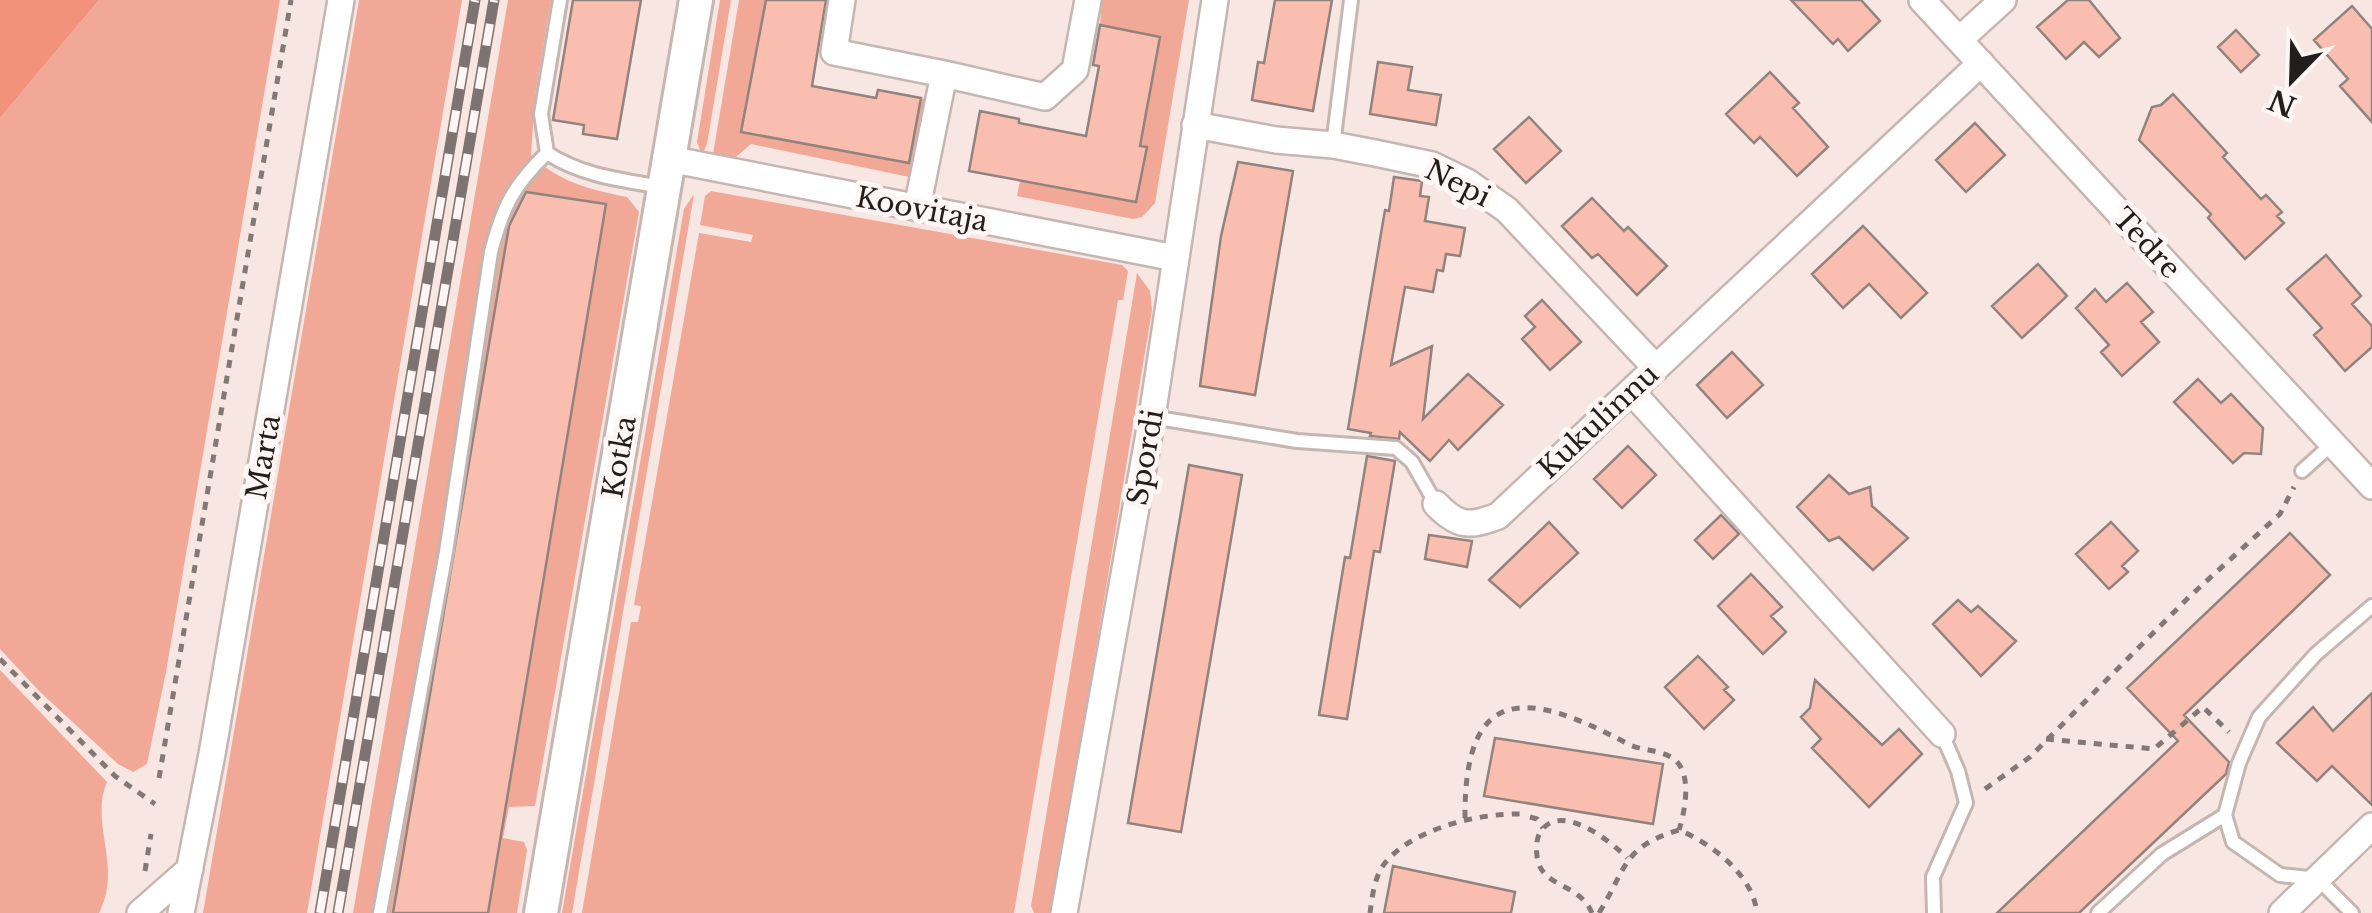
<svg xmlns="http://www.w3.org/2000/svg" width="2372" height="913" viewBox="0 0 2372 913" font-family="'Libre Baskerville',serif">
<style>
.green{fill:#f1a896}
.forest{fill:#f2927c}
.building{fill:#f9beaf;stroke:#92837f;stroke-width:2.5}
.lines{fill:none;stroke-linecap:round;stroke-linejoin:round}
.service-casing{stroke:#c5b6b2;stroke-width:18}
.minor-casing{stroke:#c5b6b2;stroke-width:30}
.tertiary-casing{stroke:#c5b6b2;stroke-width:38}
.path{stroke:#837875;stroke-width:5;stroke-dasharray:8 8;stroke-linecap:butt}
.service{stroke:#fff;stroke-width:12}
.minor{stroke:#fff;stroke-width:25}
.tertiary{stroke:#fff;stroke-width:32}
.rail-casing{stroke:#7e7370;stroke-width:11}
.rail{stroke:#fdf6f4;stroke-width:8;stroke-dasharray:22;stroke-linecap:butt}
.labels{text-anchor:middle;stroke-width:10;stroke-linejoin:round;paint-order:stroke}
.street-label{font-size:28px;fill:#231d1b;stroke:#fdf6f4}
</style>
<rect width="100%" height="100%" fill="#f7e6e2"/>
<path class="green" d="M99,0H280L166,672L147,764L133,772L118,764L39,691L0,649V118Z
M359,0H462L307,913H203Z
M508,0H551L535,96L531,155C558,182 591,190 627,197L639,212L535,806L509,807L503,838L524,842L527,850L517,913H353Z
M720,0H731L707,144L702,155L697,142Z
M739,0H766L742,132L908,163L921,98L935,102L914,178L751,144L729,163L712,160Z
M1102,0H1189L1155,203L1142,217L1133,219L1017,196L1020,181L1136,202L1147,147L1140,145L1160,37L1100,25Z
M711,191L1122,265L1128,271L1123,300H1118L1014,913H582L631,622H638L641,606L634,605L699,233L751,242L753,235L700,225L705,196Z
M694,194L572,913H562L684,209Z
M1137,273L1150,291L1152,310L1052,913H1034L1031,906Z
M0,670L107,782C89,823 123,866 99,913H0Z"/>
<path class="forest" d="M0,0H99L0,118Z"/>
<path class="building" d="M573,0H641L617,139L583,134L584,125L553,120Z
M766,0H826L812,86L876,98L878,90L921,98L909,163L741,132Z
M1275,0H1332L1313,111L1252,100L1258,62L1264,63Z
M1791,0H1861L1880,21L1848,51L1838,39L1833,44Z
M2068,0H2089L2120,38L2099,57L2084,42L2066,59L2037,27Z
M2352,6L2372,29V122L2340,86L2348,79L2314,40Z
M1100,25L1160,37L1140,146L1147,147L1136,202L969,171L980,111L1019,119V123L1086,136L1099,66L1093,65Z
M2236,30L2259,55L2241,72L2218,47Z
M1378,62L1412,67L1408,90L1441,95L1436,125L1370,114Z
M1770,72L1799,103L1793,108L1828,147L1797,176L1760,137L1754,143L1726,114Z
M2173,94L2227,153L2223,157L2261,199L2266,195L2282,212L2277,216L2284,223L2245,259L2208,218L2211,214L2139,140L2152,107L2161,105Z
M1529,117L1561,151L1526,183L1494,149Z
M1975,123L2005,155L1966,192L1936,160Z
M1238,162L1293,171L1255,395L1200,386L1221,236Z
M1394,177L1422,181L1420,196L1429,197L1425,221L1465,228L1460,256L1446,254L1443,271L1437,270L1433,292L1405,287L1391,365L1432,346L1423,419L1468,374L1503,405L1458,450L1449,440L1430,461L1400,432L1399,439L1370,436L1371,433L1348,429L1385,210L1389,211Z
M526,192L606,204L488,913H393L509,226Z
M1592,198L1624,231L1628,227L1667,266L1637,295L1598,254L1592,258L1562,226Z
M1863,226L1927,293L1901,318L1869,284L1843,308L1812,274Z
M2326,255L2361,296L2352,304L2372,326V347L2345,371L2314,335L2322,328L2287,289Z
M2038,264L2067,296L2022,338L1992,306Z
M2127,283L2153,312L2141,322L2159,342L2122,376L2101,352L2109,345L2076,308L2095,289L2106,302Z
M1542,300L1581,342L1550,370L1522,339L1535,327L1525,316Z
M1732,352L1763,385L1727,418L1697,385Z
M2198,379L2221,403L2231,394L2263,428L2261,454L2244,453L2233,463L2174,402Z
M1628,446L1656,475L1622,508L1594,479Z
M1367,456L1395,461L1380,552L1374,551L1347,719L1319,715L1345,557L1350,558Z
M1189,465L1242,475L1181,832L1128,823Z
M1829,475L1849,494L1870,487L1872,506L1908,538L1873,570L1839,537L1829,541L1797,507Z
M1721,515L1739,534L1713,559L1695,540Z
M1549,522L1578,553L1520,607L1489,580Z
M2111,522L2138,551L2122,566L2128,572L2109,589L2076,554Z
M2290,533L2330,575L2184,715L2229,762L2226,774L2079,913H1997L2178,741L2127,688Z
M1429,535L1472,541L1467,567L1425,559Z
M1751,574L1782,607L1771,616L1786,632L1763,654L1718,606Z
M1958,600L1971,612L1978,606L2016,641L1981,676L1933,624Z
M1698,656L1728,687L1724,690L1734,700L1704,729L1665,687Z
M1815,680L1882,745L1899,729L1922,754L1869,807L1812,748L1821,739L1801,717L1810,708Z
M2372,693V805L2332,766L2317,781L2277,743L2313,707L2333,731Z
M1495,738L1663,764L1653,824L1484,796Z
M1393,866L1515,892L1511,913H1384Z"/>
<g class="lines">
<defs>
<path id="service" d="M560,0L541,114L547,153C582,176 622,180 662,187
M1333,145L1351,0
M1152,417L1297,441L1396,448L1412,462L1436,504
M2302,471L2332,444
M380,913L446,552L491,252C503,206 513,186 547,153
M1934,913L1933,877L1966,803L1958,771L1942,734
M2098,913L2162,854L2225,815
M2352,913L2318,879L2280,875L2233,842L2225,815L2239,763L2259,717L2316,654L2372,606"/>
<path id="minor" d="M842,0L834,52L944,74L917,208
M1922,0L2372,486
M1959,40L2003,0
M944,74L1045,97L1075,70L1088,0
M1195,125L1276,140L1333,145L1375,153L1432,165L1467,182L1507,210L1656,368
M669,159L1175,258
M1631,391L1942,734
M1436,504C1458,527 1470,527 1498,516L1981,63
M140,913L190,869
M181,913L212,754L341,0
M1064,913L1152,417L1215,0
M2282,913L2372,826"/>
<path id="tertiary" d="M541,913L696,0"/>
</defs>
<use href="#service" class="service-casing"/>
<use href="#minor" class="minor-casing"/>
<use href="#tertiary" class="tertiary-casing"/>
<path class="path" d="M0,659L115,776L155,804
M2046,739L2154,749L2203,707L2229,732
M159,778L291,0
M1985,789L2030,757L2189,597L2280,514L2294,487
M1530,817L1537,819L1543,828
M1465,818C1464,681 1529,691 1628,744C1644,752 1666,749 1678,763C1691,779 1685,811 1679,830
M145,871L151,834
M1370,913C1372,898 1374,880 1382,867C1407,830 1478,813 1520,814
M1592,913C1580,884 1546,888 1538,862C1536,852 1535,840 1541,831C1561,802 1611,841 1627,858
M1599,913C1627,868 1622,847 1679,830C1712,844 1753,875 1757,913"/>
<use href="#service" class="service"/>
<use href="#minor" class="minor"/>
<use href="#tertiary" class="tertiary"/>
<defs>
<path id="rail" d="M320,913L475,0
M338,913L494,0"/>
</defs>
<use href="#rail" class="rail-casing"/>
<use href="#rail" class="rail"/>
</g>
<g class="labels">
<g class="street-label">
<text transform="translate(1458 183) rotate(27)" y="10">Nepi</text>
<text transform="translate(922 209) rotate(11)" y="10">Koovitaja</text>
<text transform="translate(2147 243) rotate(47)" y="10">Tedre</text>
<text transform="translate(1598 421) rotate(-43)" y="10">Kukulinnu</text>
<text transform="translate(263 457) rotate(-80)" y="10">Marta</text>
<text transform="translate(619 457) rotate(-80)" y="10">Kotka</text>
<text transform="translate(1145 457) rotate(-80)" y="10">Spordi</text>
</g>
</g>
<g transform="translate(2292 80) rotate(203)" stroke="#fdf6f4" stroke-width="8" paint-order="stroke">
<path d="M0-8L18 38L0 25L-18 38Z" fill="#231d1b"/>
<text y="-15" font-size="28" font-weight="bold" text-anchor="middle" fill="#231d1b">N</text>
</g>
</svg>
